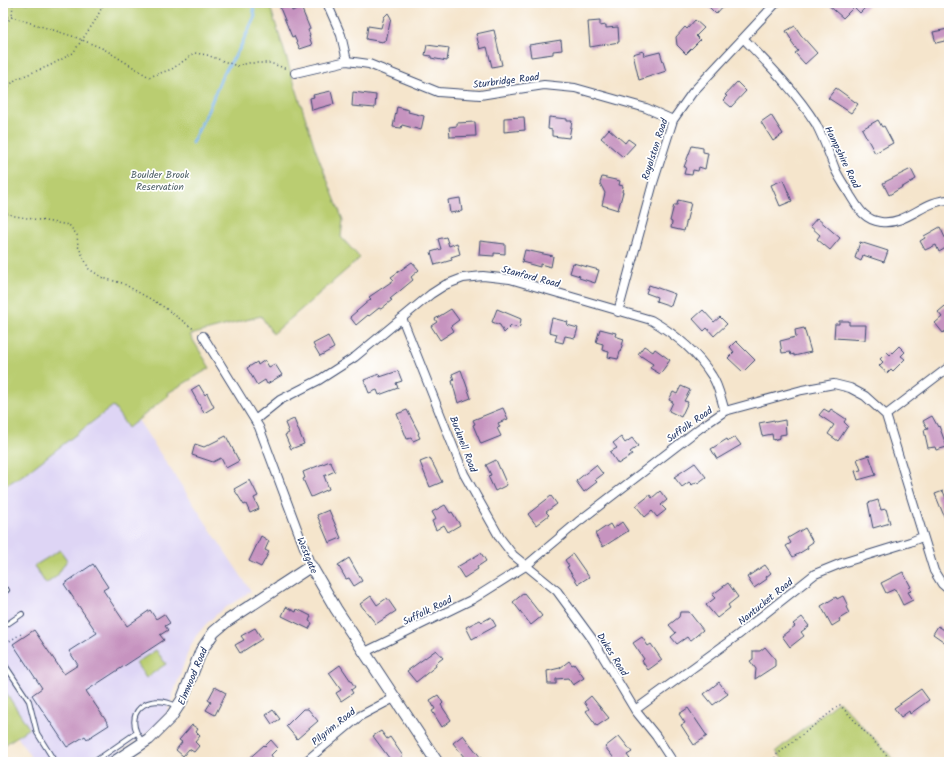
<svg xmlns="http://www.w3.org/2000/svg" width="952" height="765" viewBox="0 0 952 765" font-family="Kalam,sans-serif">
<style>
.built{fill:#ded5f5}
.green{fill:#bacd71;stroke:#6a7e68}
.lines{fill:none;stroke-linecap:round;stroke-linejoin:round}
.stream{stroke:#80b9f0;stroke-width:3}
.building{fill:#c693bf}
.service-casing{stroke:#3c4a6e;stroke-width:6}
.minor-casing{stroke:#3c4a6e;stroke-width:10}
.tertiary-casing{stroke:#3c4a6e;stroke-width:13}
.path{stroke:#3c4a6e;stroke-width:1.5;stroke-dasharray:1 3;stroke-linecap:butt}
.service{stroke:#fff;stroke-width:4}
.minor{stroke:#fff;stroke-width:8}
.tertiary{stroke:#fff;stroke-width:11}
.labels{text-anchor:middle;stroke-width:3.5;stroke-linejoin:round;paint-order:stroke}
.street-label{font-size:10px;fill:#1b2f5e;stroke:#fff}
.park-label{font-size:10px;fill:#4b5e64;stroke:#fff}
</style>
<rect width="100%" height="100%" fill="#fff"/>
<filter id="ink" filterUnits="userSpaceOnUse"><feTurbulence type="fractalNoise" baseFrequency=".025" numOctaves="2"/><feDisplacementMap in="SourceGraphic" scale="8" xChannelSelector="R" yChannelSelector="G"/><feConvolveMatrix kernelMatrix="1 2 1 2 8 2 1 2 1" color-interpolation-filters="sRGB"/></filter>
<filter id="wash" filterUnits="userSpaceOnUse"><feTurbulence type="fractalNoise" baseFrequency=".012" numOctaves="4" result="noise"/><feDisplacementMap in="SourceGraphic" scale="16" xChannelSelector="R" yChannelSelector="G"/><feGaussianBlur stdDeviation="0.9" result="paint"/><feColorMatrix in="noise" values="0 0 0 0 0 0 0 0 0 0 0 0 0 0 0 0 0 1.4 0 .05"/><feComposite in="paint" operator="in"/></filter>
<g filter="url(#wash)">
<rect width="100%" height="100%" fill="#f5e5cc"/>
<path class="built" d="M96,378L128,428L138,420L251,591L219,612L206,624L196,636L189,649L167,712L154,728L103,762H34L17,736L29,728L3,688V440Z"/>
<path class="green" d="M3,3H269L316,151L343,220L341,237L360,258L273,334L261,316L190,335L210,368L168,393L169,395L128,428L113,406L26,473L3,487Z
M60,550L67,560L57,576L46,584L34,566Z
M156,650L166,664L146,678L136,663Z
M3,688L29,728L3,746Z
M839,701L896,762H785L776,751Z"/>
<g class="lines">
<path class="stream" d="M192,143L209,108L222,76L240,48L255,16L252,3"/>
</g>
<g id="blocks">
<path class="building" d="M705,3H726L716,14Z
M826,3H870L860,13L854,7L843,18Z
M290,4L292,11L301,7L310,29L308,30L310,35L309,36L312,45L300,49L294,36L292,37L280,8Z
M388,13L391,18L386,41H383V42L366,39L368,26L381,28L384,17Z
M695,20L704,28L696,36L700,40L686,54L677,45L676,37L685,27L687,29Z
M600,21V26L606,25V28L618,27L619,42L590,47L588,22Z
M795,26L801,35L817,53L805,64L795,53L798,51L791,42L792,41L786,31Z
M948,29L949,40L936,43L933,32Z
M494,30L502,65L492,67L487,47L480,49L476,34Z
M561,40L562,50L553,51V54L531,57L529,45Z
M427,45L449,48L447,61L431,58V56L425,55Z
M643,51L644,56L660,52L666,71L639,80L633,54Z
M737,82L746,91L731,107L723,100L727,96L725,95Z
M836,88L858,104L851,113L828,98Z
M331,91L334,104L312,110L310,98L314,97L313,95Z
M353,92L376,95L375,108L352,106Z
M397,107L409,110L408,112L424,116L421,130L402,125L401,128L393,127Z
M771,115L783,134L773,141L761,122Z
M524,117L525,130L504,132V118Z
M549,117L567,119V121H572L569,138L552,136V130L548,129Z
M878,120L882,127L884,126L893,143L875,153L862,129Z
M475,122L476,136L450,137L449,127L457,126V123Z
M609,129L625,143L628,139L635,144L623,157L601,138Z
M692,146L703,148V152L708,153L705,169L699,167L698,171L693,170L692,175L684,174L686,167H684Z
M911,169L916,179L889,195L883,183Z
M602,177L620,181L619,185L623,186L622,192H623L618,210L602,205L605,193L600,183Z
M783,180L792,201L780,206L771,185Z
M460,198L462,211L450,213L448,200Z
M678,200L691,203L684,231L671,228L672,222L670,221L674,205H677Z
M817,218L840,238L830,250L817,239L820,235L810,226Z
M940,227L949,246L939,252L936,245L925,250L920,241L925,238L924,236Z
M446,237L449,246L457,243L460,254L451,257L452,260L435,265L431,252L441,249L438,239Z
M480,241L505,244V254L494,253V256L479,255Z
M860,242L888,251L884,262L863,255L861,261L855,258Z
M525,250L553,256L551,267L540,264V267L522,262Z
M412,262L419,270L411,277L413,280L390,299L392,300L381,309L379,308L369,316L368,315L356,325L350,317L371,299L369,297L394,280L391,277Z
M573,263L599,270L595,283L579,278L580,276L570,273Z
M649,285L675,294L671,306L656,301L657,297L646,293Z
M945,306L949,311V328L943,333L935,323L942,317L938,312Z
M451,309L459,320L451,326L454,331L440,340L431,326L437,322L435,319Z
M497,309L521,319L520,326L518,328L511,326L504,333L500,325L492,322Z
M703,310L714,322L720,317L727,324L714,336L707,328L704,331L693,319Z
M552,318L568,322L567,325L578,328L575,338L565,336L563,343L555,341L557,334L549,332Z
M839,321H849V325H866L865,340L834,338L835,324H839Z
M804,328L811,352L794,356V354L791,355L790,352L782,353L780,341L796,337L795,330Z
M600,329L616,333L615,336L624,339L618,359L608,357L609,352L602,350L603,344L596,342Z
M328,336L334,348L320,356L313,344Z
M736,341L755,360L743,372L728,358L734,352L730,347Z
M644,346L653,352L655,349L670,360L660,374L650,368L653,364L638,354Z
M899,346L905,352L901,356L905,359L893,371L891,369L887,373L879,366L883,362L880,359L887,352L890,355Z
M265,360L269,367L275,364L282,375L267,384L265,380L257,385L247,368L257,362L258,365Z
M461,370L471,398L458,403L452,381L454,380L452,374Z
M398,371L402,381L396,383L398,388L379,395L377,390L369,393L364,380L379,374L380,377Z
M199,385L205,395L207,393L214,407L204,413L191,390Z
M681,386L690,390L684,401L688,402L681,417L669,411L673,402L669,400L673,392L677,394Z
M503,408L508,419L498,423L500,427L497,428L501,436L481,444L473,425L475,424L473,420Z
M824,409L829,412L831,409L846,419L844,422L848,426L838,441L828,434L834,425L819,415Z
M407,410L419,433L418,434L420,438L413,441L411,438L407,439L397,414Z
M932,416L938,427L939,426L947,447L936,450L935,447L928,448L924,430L928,429L923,421Z
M294,419L304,444L291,449L285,435L289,433L285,423Z
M774,420L775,422L785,420L786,434L780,435V438L773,440L772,434L762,436L759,423Z
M226,436L239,461L226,468L221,458L213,462L192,455L195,444L204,447Z
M621,437L625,443L632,438L638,446L630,452L632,455L618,464L610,452L617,448L613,443Z
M735,437L741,445L717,459L711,449L727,439L728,441Z
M869,455L876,475L858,480L855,471L861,470L857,459Z
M430,458L442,482L430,487L420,462Z
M496,460L507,485L495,491L488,476L491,475L486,465Z
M330,461L335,471L324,476L329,489L311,497L303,479L305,478L303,472Z
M695,463L706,477L698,483L696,482L692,485L689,482L682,487L674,477Z
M596,465L603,474L595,480L597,482L584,492L576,481Z
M250,480L258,496L254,498L259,509L250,513L246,504L244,505L234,489Z
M660,491L667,500L661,505L666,510L657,517L652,511L645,517L636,506L650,495L652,498Z
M943,491L947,501H949V528L935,494Z
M551,496L557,504L546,512L549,515L536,525L528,514Z
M878,500L881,510L886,509L890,523L873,528L868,503Z
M445,505L450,513L452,512L460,525L448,532L444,525L436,530L432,521L436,519L432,512Z
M329,510L341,538L329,543L317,515Z
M622,522L628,531L603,547L595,534L610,524L613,529Z
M805,528L813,542L807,546L808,548L793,557L786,546L791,543L788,538Z
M261,536L269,541L265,550L269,552L261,567L249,561Z
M481,553L486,561L477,567L478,569L464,578L457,567Z
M573,554L589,577L578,584L567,567L569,566L565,560Z
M349,558L362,581L354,586L349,578L346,579L338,565Z
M93,564L108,587L103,590L127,626L150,610L156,619L164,614L170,623L165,626L168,630L160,635L164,640L86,691L109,725L87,739L85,736L67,747L32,695L42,688L13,644L34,630L64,674L78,665L69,651L97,633L64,584Z
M765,565L771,573L766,577L767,579L754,588L747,577Z
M903,572L911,587L909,588L911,591L908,592L913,600L903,605L895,589L886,593L881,583Z
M728,583L738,597L728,605L730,608L717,618L706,605L715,598L712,595Z
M524,593L542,616L531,625L513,602Z
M371,596L377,605L387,598L396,611L376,624L360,604Z
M843,596L848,606L846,607L849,613L839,619L840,621L832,626L821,606L836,597L837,599Z
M286,607L296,612L297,609L311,616L309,621L312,623L309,629L282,616Z
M680,612H689L703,630L690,641L687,637L677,644L671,637L676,633L669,625L679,617Z
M491,617L496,626L472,639L466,627L480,620L482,622Z
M802,617L809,626L801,632L804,636L790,647L782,636L795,626L793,624Z
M938,626L949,633V638L946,643L933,634Z
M255,628L262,639L240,653L235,645L244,640L241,636Z
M642,637L648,646L651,644L662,660L648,670L642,661L644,659L633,643Z
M765,647L775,659V666L755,679L756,669L750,661L753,659V651H760Z
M436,650L443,658L435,664L436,666L416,682L407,671Z
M569,661L572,665L574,664L584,678L573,685L568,678L556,679V684H548L547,671L560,668Z
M340,665L355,687L351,690L353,693L341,701L336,693L341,690L329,673Z
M719,682L728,694L713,705L704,694Z
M215,687L226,693L215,715L206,710L211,702L208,700Z
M921,689L929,700L910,714L909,711L901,717L894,708Z
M438,695L443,703L441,705L451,720L442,727L432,711L435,709L430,700Z
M591,696L609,718L597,726L586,711L589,709L584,702Z
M688,708L707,736L694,745L681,725L685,723L679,714Z
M303,709H308L318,721L297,739L286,726Z
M273,710L280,719L272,724L266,715Z
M192,725L198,729L196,732L200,736L195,742L199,746L194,752L189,749L183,756L176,750L182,742L179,740Z
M381,731L387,739L390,737L403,756L395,762H392L373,736Z
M463,735L481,758L476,762H468L453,743Z
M619,736L632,752L627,755L632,762H617L605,747Z
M271,740L278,748L271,755L273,758L268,762H245L264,745L265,746Z"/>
</g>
</g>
<g filter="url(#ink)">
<use href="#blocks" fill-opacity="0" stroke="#3c4a6e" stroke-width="1"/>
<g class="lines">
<defs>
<path id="service" d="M3,593L7,590
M3,627L22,614
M3,662L29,701L37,733L55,762
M143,742C119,713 149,691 176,706
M94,762L136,733"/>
<path id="minor" d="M327,3L341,35L347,61
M744,39C770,66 796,92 816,124C824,139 829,154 835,169C839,178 845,186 850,195C858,208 864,220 881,222C907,225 924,200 949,200
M295,73L347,61L369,64L438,92L480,95L544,85L575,88L646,108L673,120
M618,312L653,183L673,120L692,93L776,3
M402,318L464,474L500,538L513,555L557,591L593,640L635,710L656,736L673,762
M203,336L259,427L311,566
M886,415L949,367
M255,420L280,400L319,380L355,357L431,294L445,285L463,278L483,276L510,279L651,320C675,334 697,352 712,376C719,386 721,400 725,411
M365,652L473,599L527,565L578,522L700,428L725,411L802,390L834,384L850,388L865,396L886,415L934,571L942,584L949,590
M635,710L738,635L815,574L842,563L910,542L922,537
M305,762L360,716L396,697"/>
<path id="tertiary" d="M114,762L149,739L171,717L182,700L201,651L214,632L227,621L311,566L336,609L437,762"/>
</defs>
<use href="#service" class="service-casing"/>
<use href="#minor" class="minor-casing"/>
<use href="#tertiary" class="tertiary-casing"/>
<path class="path" d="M3,17H12L75,37L104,49L149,77L172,69L195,53L207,55L237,66L249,63H270L287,69
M3,26L12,17L13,3
M3,92L16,79L49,66L73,53L95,21L104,3
M3,212L15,216L69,225L77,235L78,246L89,269L103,278L122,283L161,305L195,330
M3,645L21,634
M775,762V756L840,705L893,762"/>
<use href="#service" class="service"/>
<use href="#minor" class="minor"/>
<use href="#tertiary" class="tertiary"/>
</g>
</g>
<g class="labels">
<g class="street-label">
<text transform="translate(506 80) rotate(-7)" y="4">Sturbridge Road</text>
<text transform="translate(654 149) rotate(-72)" y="4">Royalston Road</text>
<text transform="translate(843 157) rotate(64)" y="4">Hampshire Road</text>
<text transform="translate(531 276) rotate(15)" y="4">Stanford Road</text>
<text transform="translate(689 424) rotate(-35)" y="4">Suffolk Road</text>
<text transform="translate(464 444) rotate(69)" y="4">Bucknell Road</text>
<text transform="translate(308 555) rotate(67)" y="4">Westgate</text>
<text transform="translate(765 601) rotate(-39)" y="4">Nantucket Road</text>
<text transform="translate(427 610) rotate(-26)" y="4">Suffolk Road</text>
<text transform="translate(613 654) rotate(58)" y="4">Dukes Road</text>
<text transform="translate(192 676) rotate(-67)" y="4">Elmwood Road</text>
<text transform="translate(333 726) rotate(-39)" y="4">Pilgrim Road</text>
</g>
<g class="park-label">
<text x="160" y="178">Boulder Brook<tspan x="160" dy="12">Reservation</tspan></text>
</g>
</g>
<rect width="952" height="765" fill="none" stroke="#fff" stroke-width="16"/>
</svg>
